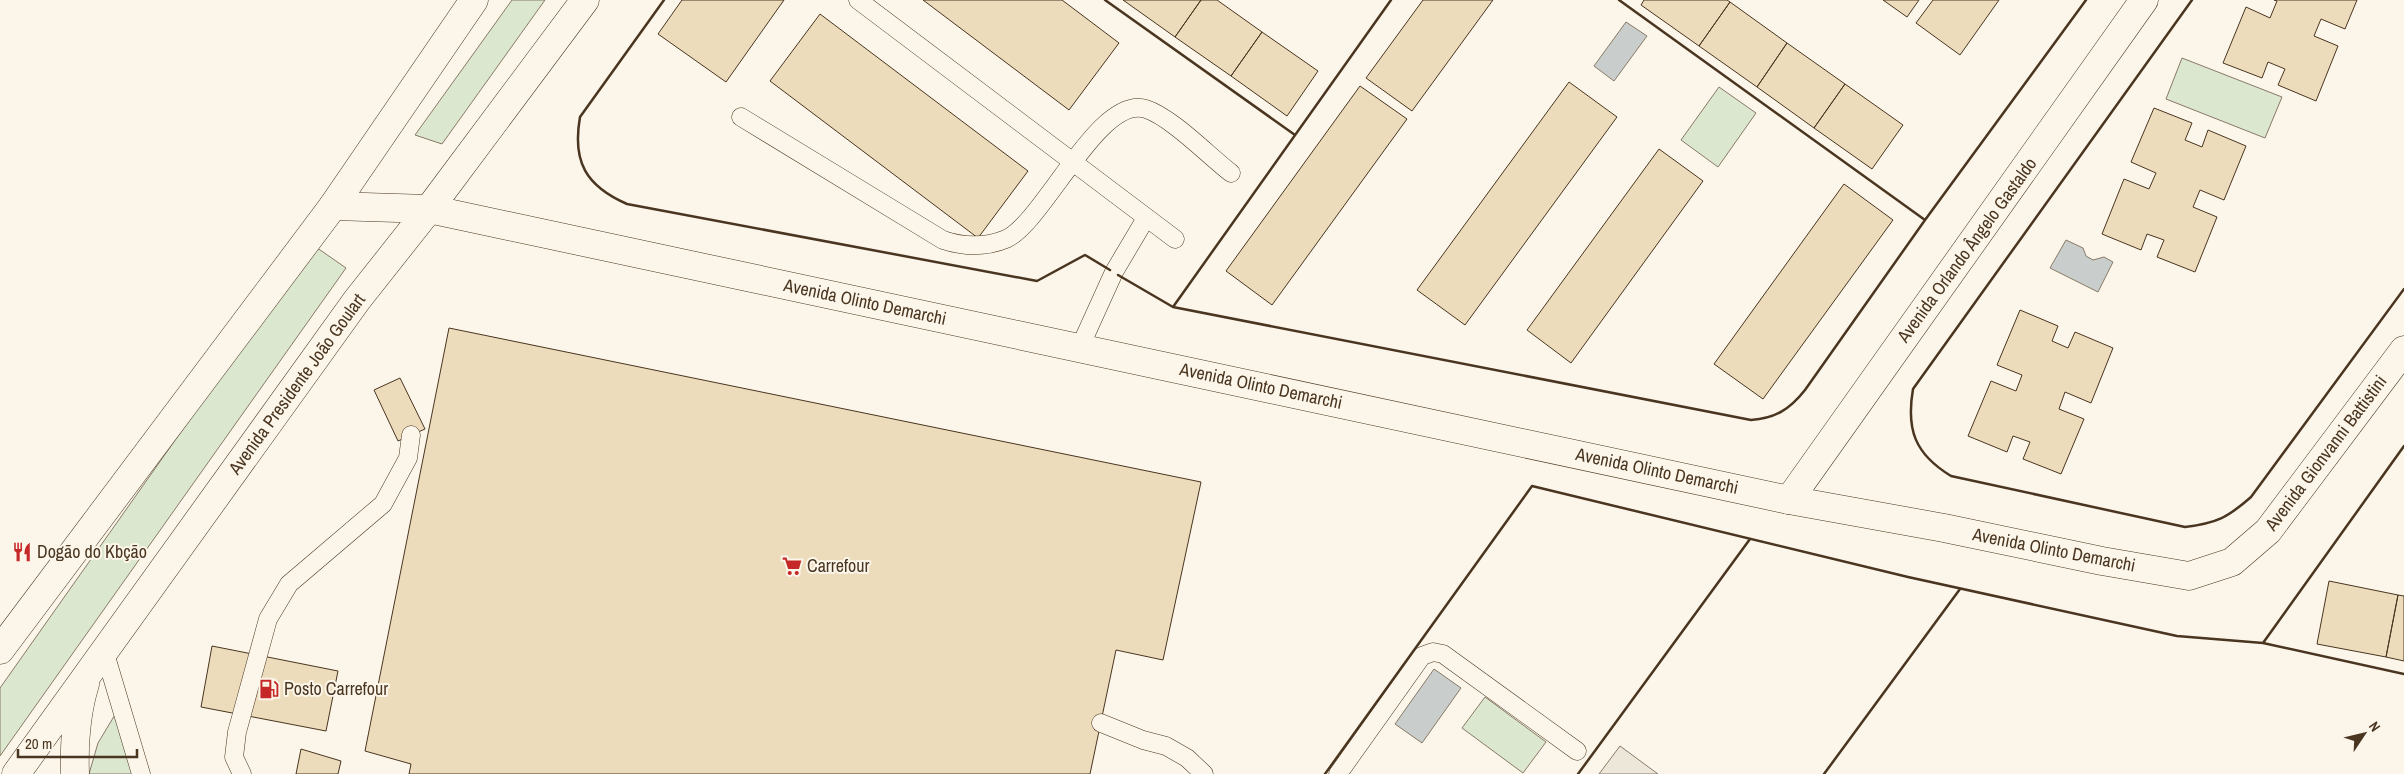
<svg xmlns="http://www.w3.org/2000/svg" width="2404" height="774" viewBox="0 0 2404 774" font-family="'Archivo Narrow',sans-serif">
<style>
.green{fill:#dce7d0;stroke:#887966}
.parking{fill:#ede7d9;stroke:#887966}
.water{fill:#c9cecd;stroke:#887966}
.building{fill:#ecdcbc;stroke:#4a3520}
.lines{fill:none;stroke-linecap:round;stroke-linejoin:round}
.service-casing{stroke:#4a3520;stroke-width:19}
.minor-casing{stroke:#4a3520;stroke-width:29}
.tertiary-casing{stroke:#4a3520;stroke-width:29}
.primary-casing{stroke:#4a3520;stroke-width:29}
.service{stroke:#fbf6e9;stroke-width:18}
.minor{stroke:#fbf6e9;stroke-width:28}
.tertiary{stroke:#fbf6e9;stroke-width:28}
.primary{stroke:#fbf6e9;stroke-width:28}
.wall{stroke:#4a3520;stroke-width:2.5}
.labels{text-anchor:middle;stroke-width:4;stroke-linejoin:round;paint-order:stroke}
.street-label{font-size:18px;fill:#4a3520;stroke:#fbf6e9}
.poi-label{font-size:18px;fill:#4a3520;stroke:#fbf6e9;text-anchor:start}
</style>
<rect width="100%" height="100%" fill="#fbf6e9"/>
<path class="green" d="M512,0H545L442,144L415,135Z
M2182,58L2282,97L2265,138L2166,99Z
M1719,87L1756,113L1718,167L1681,140Z
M313,245L346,268L0,756V688Z
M1485,697L1546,742L1523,773L1462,728Z
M116,713L134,774H89L98,743Z"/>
<path class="parking" d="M1620,746L1658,774H1599Z"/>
<path class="water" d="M1626,22L1647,36L1614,81L1594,66Z
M2066,240L2083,248L2086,256L2093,260L2104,257L2113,262L2098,292L2050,268Z
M1434,669L1461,688L1422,743L1395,724Z"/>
<path class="building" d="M682,0H784L726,82L658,34Z
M923,0H1062L1119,43L1069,110Z
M1123,0H1201L1175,37Z
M1201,0H1217L1262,32L1231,76L1175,37Z
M1423,0H1493L1412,111L1366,78Z
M1644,0H1727L1730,2L1699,46L1641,5Z
M1883,0H1919L1907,17Z
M1933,0H1999L1960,55L1916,23Z
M2274,0H2357L2345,29L2321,19L2314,36L2338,46L2316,101L2278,85L2285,69L2268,62L2262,78L2223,63L2246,7L2270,18L2277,1Z
M1730,2L1787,43L1757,87L1699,46Z
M820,14L1028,171L978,238L770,81Z
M1262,32L1318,71L1287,116L1231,76Z
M1787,43L1845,84L1814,128L1757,87Z
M1569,82L1617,117L1465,325L1417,290Z
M1845,84L1903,125L1872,169L1814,128Z
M1360,86L1407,119L1272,305L1226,271Z
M2154,108L2192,123L2185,140L2202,147L2208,130L2246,146L2224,200L2200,190L2193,207L2217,217L2195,272L2157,257L2164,240L2147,234L2141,250L2102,234L2124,179L2149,189L2156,173L2131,162Z
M1659,149L1703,181L1571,363L1527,330Z
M1844,184L1893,220L1763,399L1714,364Z
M2020,310L2058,326L2052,341L2068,348L2075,332L2113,348L2091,403L2065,392L2059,409L2084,419L2061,474L2023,459L2030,442L2013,436L2007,452L1968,436L1991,381L2016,391L2022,375L1997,365Z
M449,328L1201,482L1163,660L1116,650L1090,774H409L411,764L365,751Z
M400,378L425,429L398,441L374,390Z
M2329,581L2398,595L2386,657L2317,644Z
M2398,595L2404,596V661L2386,657Z
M212,646L338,671L326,731L201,707Z
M301,749L341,761L338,774H296Z"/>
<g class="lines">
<defs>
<path id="service" d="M858,0L1175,239
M741,117L943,240C964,247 984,248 1006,239C1044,222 1099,94 1146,109C1171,117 1209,156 1231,173
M1080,347L1114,272L1146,218
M104,650L141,774
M1101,723L1143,740L1166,746L1187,758L1204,774
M242,774L234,757L237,732L268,619L289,584L383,504L408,458L411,435
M1338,774L1422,656L1433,652L1443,654L1577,751"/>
<path id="minor" d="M1789,500L2144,0"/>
<path id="tertiary" d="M585,0L429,209L1789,500L1944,528L2102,561L2189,576L2232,562L2268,531L2404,350
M333,206L474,0"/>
<path id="primary" d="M0,650L333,206L429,209
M16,774L357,300L429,209
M75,774C74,743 76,713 85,684"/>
</defs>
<use href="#service" class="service-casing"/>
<use href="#minor" class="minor-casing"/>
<use href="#tertiary" class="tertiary-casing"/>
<use href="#primary" class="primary-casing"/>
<use href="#service" class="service"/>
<use href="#minor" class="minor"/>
<use href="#tertiary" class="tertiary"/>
<use href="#primary" class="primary"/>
<path class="wall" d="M664,0L580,117C572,162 586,186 627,204L1037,281L1085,255L1110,270
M1105,0L1295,135
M1619,0L1925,220
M2192,0L1913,389C1906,430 1915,454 1951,476L2185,527C2217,523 2227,518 2251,497L2404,289
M1118,275L1173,307L1751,420C1776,418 1790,409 1805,390L1925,220L2086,0
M1173,307L1391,0
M2263,643L2404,446
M1325,774L1532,486L1908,577L2177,636L2263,643L2404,674
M1578,774L1750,539
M1824,774L1960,589"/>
</g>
<defs>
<symbol id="restaurant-bare" viewBox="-9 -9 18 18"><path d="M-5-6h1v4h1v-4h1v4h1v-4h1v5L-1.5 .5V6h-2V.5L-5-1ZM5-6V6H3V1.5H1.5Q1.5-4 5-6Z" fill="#c62828" stroke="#fbf6e9" stroke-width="2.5" paint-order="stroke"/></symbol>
<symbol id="supermarket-bare" viewBox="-9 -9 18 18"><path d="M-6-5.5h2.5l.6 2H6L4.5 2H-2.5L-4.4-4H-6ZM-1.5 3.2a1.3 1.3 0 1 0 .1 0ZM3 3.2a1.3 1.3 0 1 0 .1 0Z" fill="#c62828" stroke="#fbf6e9" stroke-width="2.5" paint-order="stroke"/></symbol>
<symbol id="fuel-bare" viewBox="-9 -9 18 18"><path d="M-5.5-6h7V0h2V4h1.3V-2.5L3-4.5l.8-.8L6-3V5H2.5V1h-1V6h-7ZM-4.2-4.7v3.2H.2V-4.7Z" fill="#c62828" stroke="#fbf6e9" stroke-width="2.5" paint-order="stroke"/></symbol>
</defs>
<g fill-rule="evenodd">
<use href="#restaurant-bare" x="8" y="538" width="28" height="28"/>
<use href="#supermarket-bare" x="778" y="552" width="28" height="28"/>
<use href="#fuel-bare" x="255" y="675" width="28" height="28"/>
</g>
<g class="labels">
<g class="street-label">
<text transform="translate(1967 250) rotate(-54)" y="6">Avenida Orlando Ângelo Gastaldo</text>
<text transform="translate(865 302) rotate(12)" y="6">Avenida Olinto Demarchi</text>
<text transform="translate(297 384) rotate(-54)" y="6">Avenida Presidente João Goulart</text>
<text transform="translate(1261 386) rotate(12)" y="6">Avenida Olinto Demarchi</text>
<text transform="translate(2326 453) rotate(-53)" y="6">Avenida Gionvanni Battistini</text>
<text transform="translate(1657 471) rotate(12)" y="6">Avenida Olinto Demarchi</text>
<text transform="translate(2054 550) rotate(11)" y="6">Avenida Olinto Demarchi</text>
</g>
<g class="poi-label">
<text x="37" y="558">Dogão do Kbção</text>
<text x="807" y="572">Carrefour</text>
<text x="284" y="695">Posto Carrefour</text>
</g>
</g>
<g transform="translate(2364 734) rotate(55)" stroke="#fbf6e9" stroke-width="4" paint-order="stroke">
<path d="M0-4L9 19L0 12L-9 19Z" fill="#4a3520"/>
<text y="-8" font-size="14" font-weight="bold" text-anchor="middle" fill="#4a3520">N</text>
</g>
<path d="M18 749v8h119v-8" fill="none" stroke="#4a3520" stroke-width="2.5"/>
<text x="25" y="749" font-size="15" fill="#4a3520" stroke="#fbf6e9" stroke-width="4" paint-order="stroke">20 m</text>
</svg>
